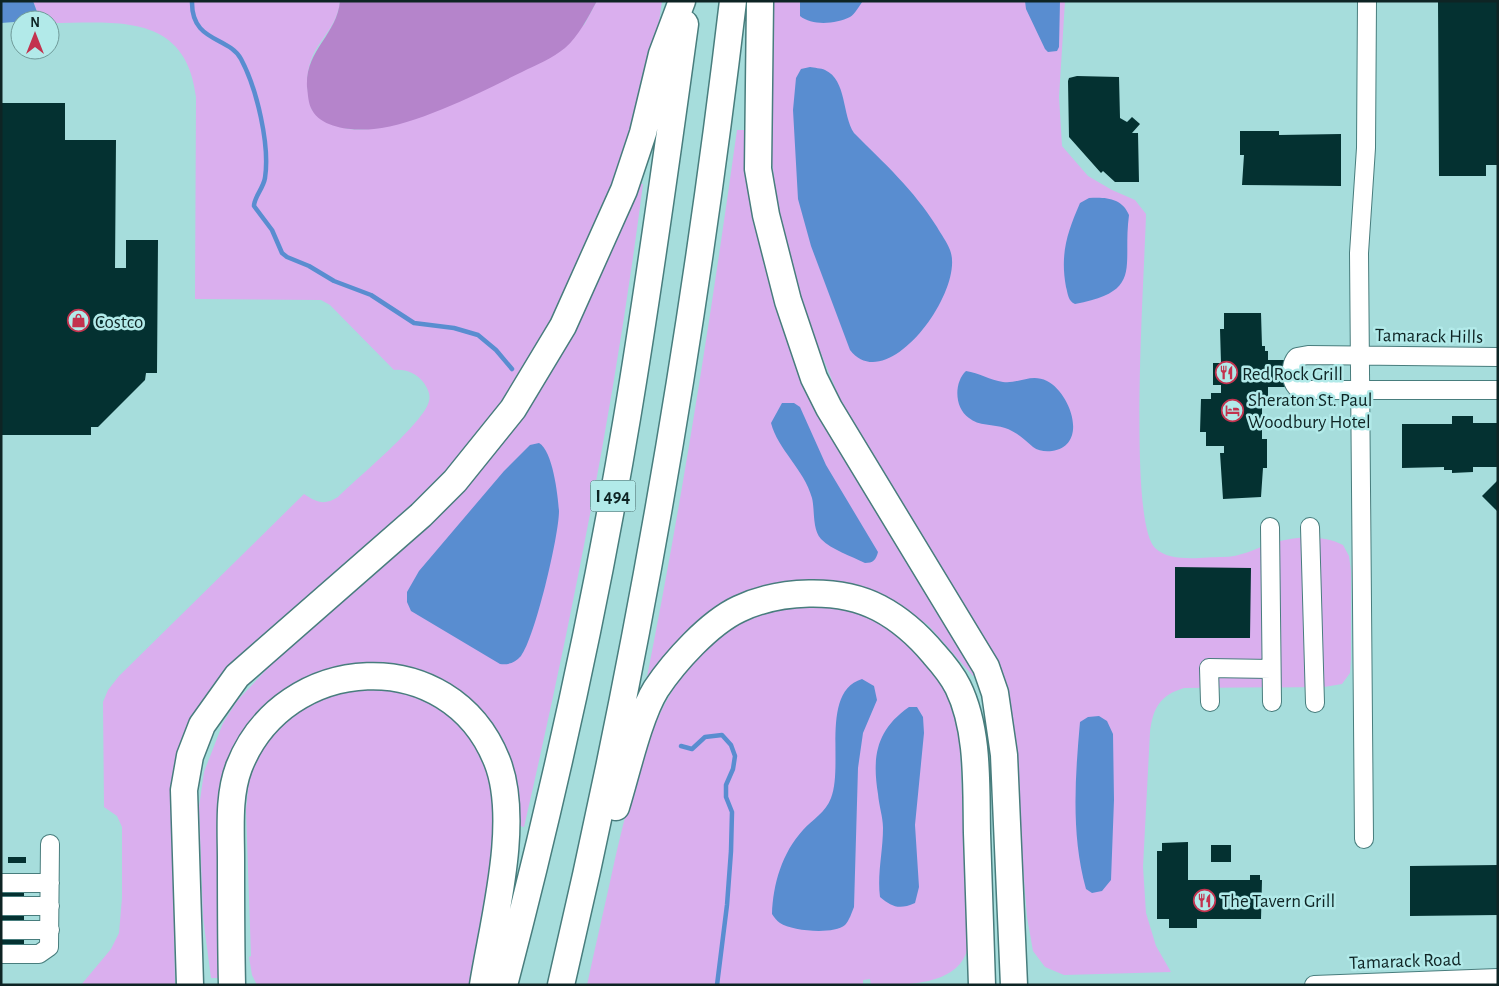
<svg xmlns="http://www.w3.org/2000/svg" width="1499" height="986" viewBox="0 0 1499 986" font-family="'Alegreya Sans',sans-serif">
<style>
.green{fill:#daafee}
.forest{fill:#b584cb}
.water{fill:#598dd0}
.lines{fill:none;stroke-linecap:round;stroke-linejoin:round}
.stream{stroke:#598dd0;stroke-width:4.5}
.building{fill:#043131}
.minor-casing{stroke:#487d7d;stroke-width:20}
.highway-casing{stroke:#487d7d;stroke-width:29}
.minor{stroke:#fff;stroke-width:18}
.highway{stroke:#fff;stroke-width:26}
.labels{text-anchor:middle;stroke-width:5;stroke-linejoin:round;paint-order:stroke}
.shield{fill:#b2eae9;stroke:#3f5f5f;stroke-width:1}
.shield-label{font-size:18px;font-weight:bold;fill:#0e2424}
.poi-label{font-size:19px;fill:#0e2424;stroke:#b2eae9;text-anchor:start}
.street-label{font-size:19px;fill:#0e2424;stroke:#b2eae9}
</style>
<rect width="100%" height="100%" fill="#a6dddc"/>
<path class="green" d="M33,1H340C338,20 328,31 318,46C305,66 305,88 312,110C320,115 329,123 337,126C399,149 530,56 584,25L597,1H662L656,42L614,191L524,376L448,475L301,607L239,656L210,690L193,717L172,794L175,985H81L111,949L119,933L122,898V827L117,816L104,807L103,702L108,690L119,676L304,494C316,502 324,506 338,497C356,479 425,422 429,401C431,394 427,388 424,383C416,373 406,369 394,370L330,305L321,300L195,299L196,97C186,11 114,23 50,23V20H40Z
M773,1H1065L1059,97L1062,146L1088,176L1112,190L1135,200L1146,214C1145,266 1127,520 1155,548C1170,563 1203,557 1222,557C1243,557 1257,547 1276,542C1297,536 1324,535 1343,545L1349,556L1351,571V659L1350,673L1342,684L1324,687L1184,688C1160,695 1153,708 1150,732L1143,867L1146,913L1156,946L1171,972L1064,975L1045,967L1033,951L1027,917L1012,729L839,397L805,315L778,208L772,162L770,69Z
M737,130H744L747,158L773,278L979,673L973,676L928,625L890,600L793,586L645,687C682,502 711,316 737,130Z
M636,183L643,184C615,401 573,614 524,827L516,825L509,770L402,669L251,724L219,937L218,978H211L203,917L199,807L204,772L223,723L237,701L297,637L450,494Z
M828,606L872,616L937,666L959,723L968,946C961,986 906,985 871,985L870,979L863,980V985H587C596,943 606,901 615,859C637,766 663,645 768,612C787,606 808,606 828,606Z
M348,687L416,693L457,719L487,763L498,825L472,985H257L252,975L249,957L251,956L246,810L249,779L263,747L288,717Z"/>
<path class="forest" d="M340,1H597C588,17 579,36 565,48C553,58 536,65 522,72C481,92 419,124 374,129C355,131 322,129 312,110C308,103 308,94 307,87C305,50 337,35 340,1Z"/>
<path class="water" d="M1,1H33L40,20L1,23Z
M800,1H863C859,6 855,14 850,17C836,24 812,26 800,16Z
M1025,1H1060L1059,47L1057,51L1048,52L1045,49L1026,9Z
M810,67C814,68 821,68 825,70C847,80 842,115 854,133C885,164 913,189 937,227C941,234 947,242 950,250C966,290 887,398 850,350L811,246L798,199L793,110L796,78L801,69Z
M1089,198C1106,197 1122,198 1129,215C1122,268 1144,291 1075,304C1068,301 1068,294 1066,287C1060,254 1067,233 1080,203Z
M966,371C979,373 990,380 1003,382C1019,384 1031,373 1047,381C1071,393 1089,446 1052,451C1046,452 1038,451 1033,447C1025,440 1017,432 1005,428C994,424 978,426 969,418C954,408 954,382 966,371Z
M782,403H794L800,407L826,465L878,552C876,560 873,563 865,563C851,556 832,550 821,539C812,529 815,510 812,498C804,469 778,450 771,423Z
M539,443C553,451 558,496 559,511C559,536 535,638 521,656C515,663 508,665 500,664L411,611L407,602V592L419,571L504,471L530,445Z
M862,679L874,686L877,700L863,733L858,768L854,907C852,912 849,921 845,925C833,935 792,931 780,923C777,921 774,917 772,914C773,884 782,853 803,830C812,820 826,812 831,798C844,765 820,692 862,679Z
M909,707H917L923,717L924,733L915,825L919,887L915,903C899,910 892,907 880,897C877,875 883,851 883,828C883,817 879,806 878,794C872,757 876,730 909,707Z
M1099,716L1107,721L1113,734L1114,800L1111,880L1102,891L1092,893L1086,889C1071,835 1075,778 1080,722L1088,717Z"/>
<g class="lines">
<path class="stream" d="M192,1C191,43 229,36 241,59C257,89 270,145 265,178C263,189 254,197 254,206L272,230L282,253L287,257L309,266L334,281L371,295L414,323L454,328L478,335L496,350L512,369
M681,746L692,749L705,737L722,735L731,745L735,756L733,769L726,785V797L732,812L731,851L727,905L717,985"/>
</g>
<path class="building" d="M1438,1H1498V165H1486V176H1439Z
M1077,76L1119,77L1120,118L1127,122L1132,117L1140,124L1132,133H1138L1139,182H1115L1103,171L1101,173L1069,137L1068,81L1069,78Z
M1,103H65V140H116L115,268H126V240H158L157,373H146L145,380L98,427H91V435H1Z
M1240,131H1279V135L1341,134V186L1242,185L1244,155H1240Z
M1224,313H1261L1262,346H1265V351H1268V360H1285L1286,387H1268V397H1265V401H1262V439H1267V468H1263L1261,497L1223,499L1220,453H1224V446H1206V432H1200L1201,399H1211V393H1221V385H1213V363H1221L1220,329H1224Z
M1452,416H1473V423H1498V467H1473V472L1452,473V470H1444V467L1402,468V424H1452Z
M1498,480V512L1482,496Z
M1175,567L1251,568L1250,638H1175Z
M1188,842V880H1250V875H1260V880H1262L1261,919H1197V928H1169V919H1157V851H1162V843Z
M1211,845H1231V862H1211Z
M8,857H26V863H8Z
M1498,865V915L1410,916V866Z
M2,874H24V962H2Z"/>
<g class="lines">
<defs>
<path id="minor" d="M1498,357L1308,355L1297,357C1289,364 1289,387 1302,390H1498
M1270,527L1272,702
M1310,527L1315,703
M1210,702L1209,668L1271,669
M1364,839L1359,253L1366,148L1367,1
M1,883H50
M1,906H50
M1,930H50
M1,954H39L49,947L50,844
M1314,985L1498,978"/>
<path id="highway" d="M760,1L758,169L766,215L788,301L814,378L829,408L986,667L995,693L1004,755L1014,985
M616,807C626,775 639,716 656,689C674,662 709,623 739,609C779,590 839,587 879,608C900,619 919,636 934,654C943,664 952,675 958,687C979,730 976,785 977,833C979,883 980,934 982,985
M190,985L184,790L190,756L202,725L237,676L421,515L455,481L513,409L563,326L624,190L643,133L662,54L682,1
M232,985C231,943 231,901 231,860C231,829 228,796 239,767C284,652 450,642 497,761C521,821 493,922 483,985
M504,985C553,798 595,609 627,418C649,287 667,156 685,24
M561,985C637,661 694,332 733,1"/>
</defs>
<use href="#minor" class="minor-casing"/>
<use href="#highway" class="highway-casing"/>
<use href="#minor" class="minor"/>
<use href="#highway" class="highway"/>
</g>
<defs>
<symbol id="shop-ring" viewBox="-11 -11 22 22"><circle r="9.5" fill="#b2eae9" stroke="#c3324e" stroke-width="1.5"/><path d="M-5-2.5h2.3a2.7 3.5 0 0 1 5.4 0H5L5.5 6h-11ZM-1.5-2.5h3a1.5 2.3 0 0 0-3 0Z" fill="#c3324e"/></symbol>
<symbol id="restaurant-ring" viewBox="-11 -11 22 22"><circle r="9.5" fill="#b2eae9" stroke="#c3324e" stroke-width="1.5"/><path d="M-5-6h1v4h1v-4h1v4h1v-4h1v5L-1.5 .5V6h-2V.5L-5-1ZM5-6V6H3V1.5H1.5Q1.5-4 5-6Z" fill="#c3324e"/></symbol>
<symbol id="hotel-ring" viewBox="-11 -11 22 22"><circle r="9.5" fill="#b2eae9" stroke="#c3324e" stroke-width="1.5"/><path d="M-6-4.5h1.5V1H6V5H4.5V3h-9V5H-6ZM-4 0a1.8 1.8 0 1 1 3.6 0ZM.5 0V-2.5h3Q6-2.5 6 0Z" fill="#c3324e"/></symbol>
</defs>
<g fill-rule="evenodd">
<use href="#shop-ring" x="66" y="308" width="25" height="25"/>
<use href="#restaurant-ring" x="1214" y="360" width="25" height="25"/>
<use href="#hotel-ring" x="1220" y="398" width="25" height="25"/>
<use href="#restaurant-ring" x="1192" y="888" width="25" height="25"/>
</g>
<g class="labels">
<rect class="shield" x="590.5" y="480.5" width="45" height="31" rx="4"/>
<g class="shield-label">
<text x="613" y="502">I 494</text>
</g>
<g class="poi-label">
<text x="95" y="328">Costco</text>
<text x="1242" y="380">Red Rock Grill</text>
<text x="1248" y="406">Sheraton St. Paul<tspan x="1248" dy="22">Woodbury Hotel</tspan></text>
<text x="1221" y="907">The Tavern Grill</text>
</g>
<g class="street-label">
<text transform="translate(1429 335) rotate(1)" y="7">Tamarack Hills</text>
<text transform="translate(1405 960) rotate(-2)" y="7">Tamarack Road</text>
</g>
</g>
<rect width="1499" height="986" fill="none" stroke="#0e2424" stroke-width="5"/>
<g transform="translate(35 35)"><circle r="24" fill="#b2eae9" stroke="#709b9a"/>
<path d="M0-4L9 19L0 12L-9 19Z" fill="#c3324e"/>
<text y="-8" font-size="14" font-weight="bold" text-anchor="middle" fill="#0e2424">N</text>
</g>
</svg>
